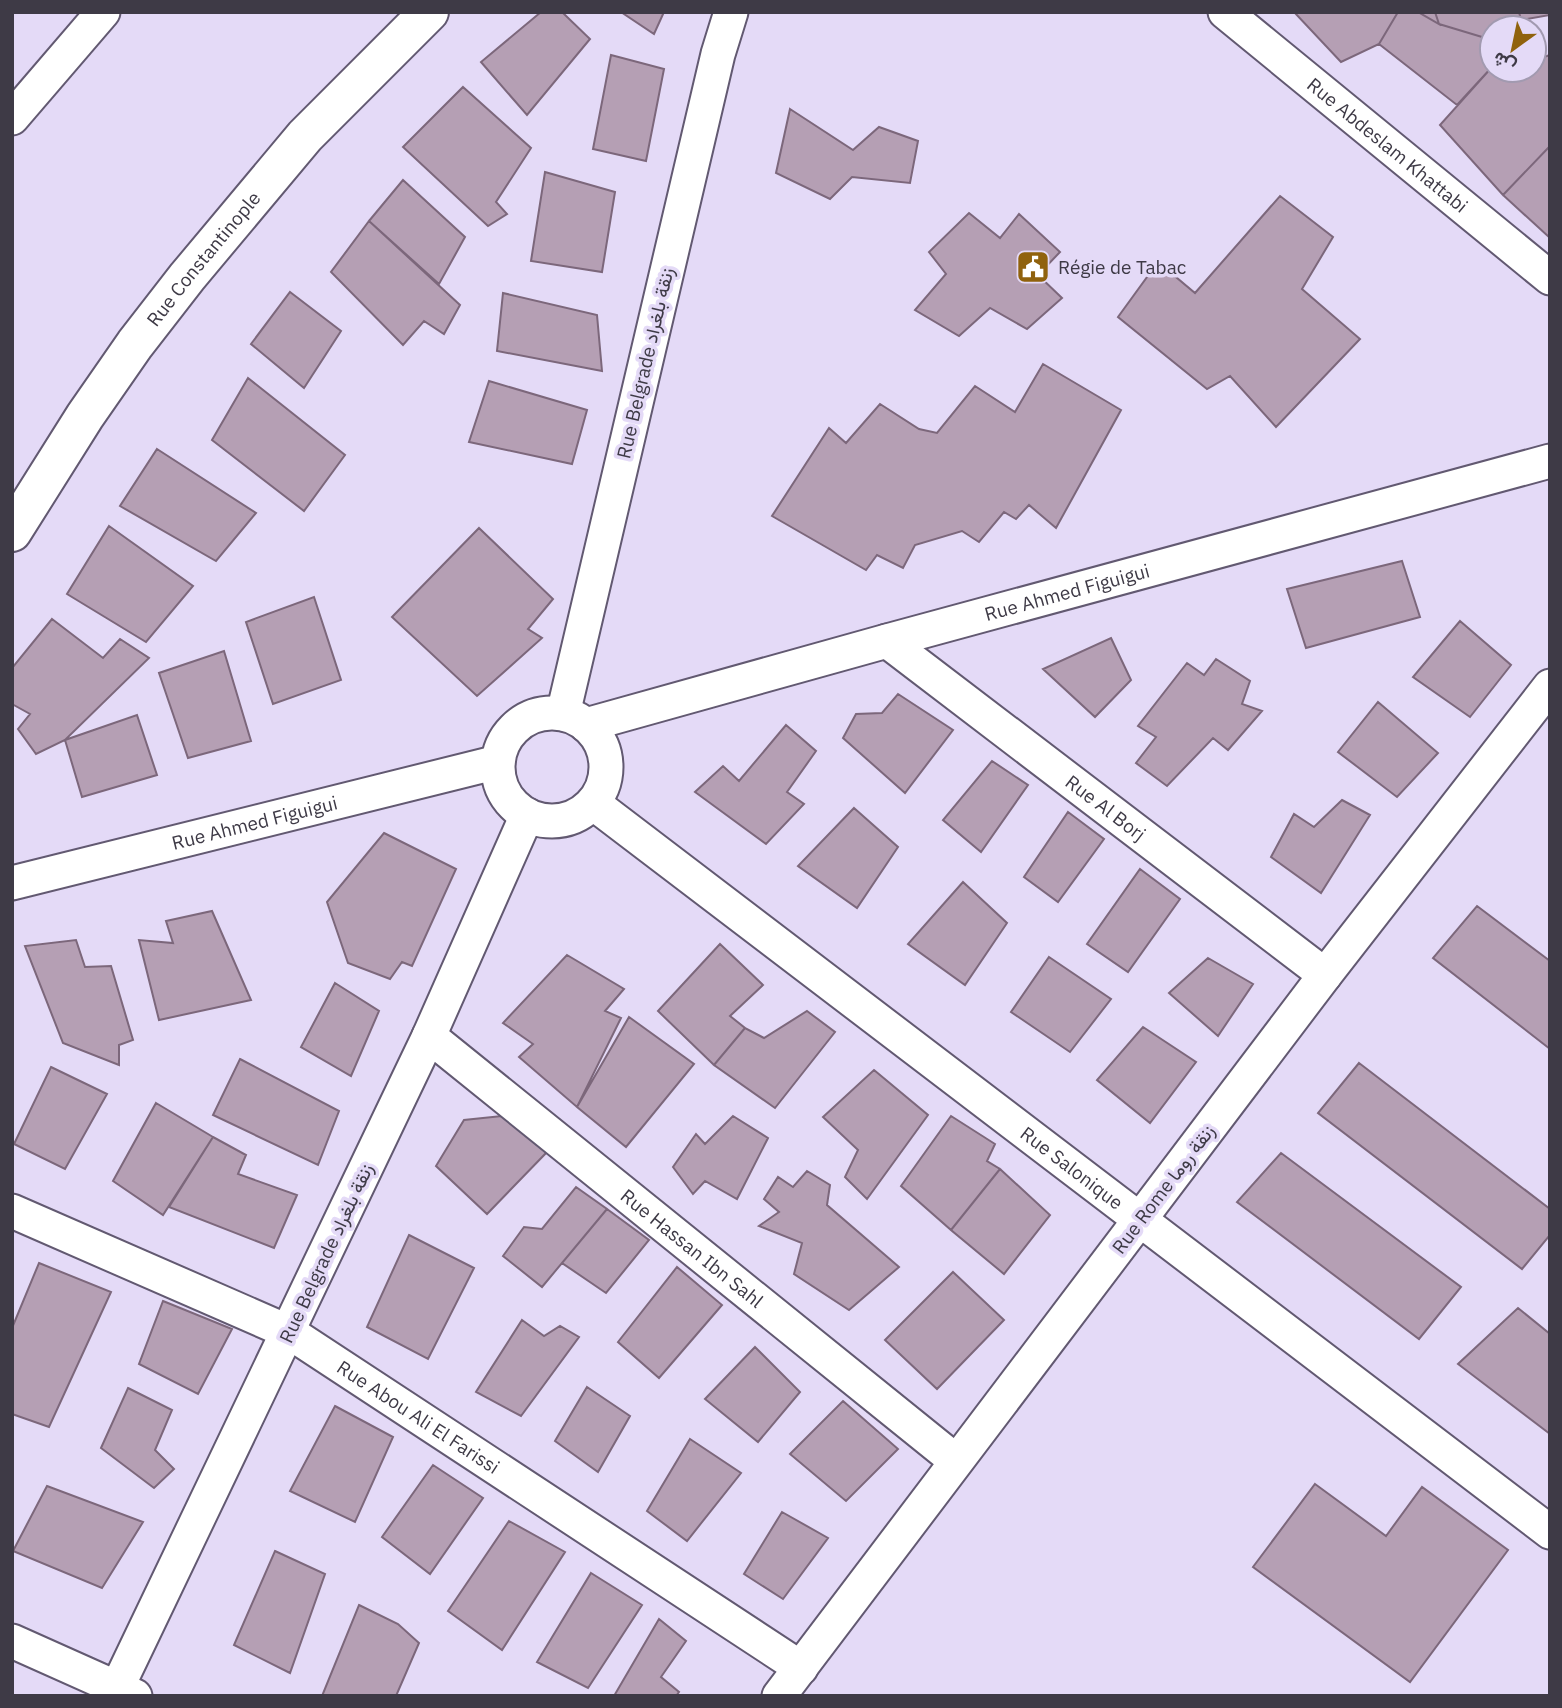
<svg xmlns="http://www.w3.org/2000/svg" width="1562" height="1708" viewBox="0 0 1562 1708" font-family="'IBM Plex Sans',Vazirmatn,sans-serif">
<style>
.building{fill:#b59fb4;stroke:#7c677b;stroke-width:2}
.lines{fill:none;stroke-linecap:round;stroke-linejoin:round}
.minor-casing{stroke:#625971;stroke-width:37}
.tertiary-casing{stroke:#625971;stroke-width:42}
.minor{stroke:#fff;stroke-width:33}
.tertiary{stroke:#fff;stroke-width:38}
.labels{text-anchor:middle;stroke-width:7;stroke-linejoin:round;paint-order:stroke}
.street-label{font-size:19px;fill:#3e3a46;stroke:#e4daf7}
.poi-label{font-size:19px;fill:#3e3a46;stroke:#e4daf7;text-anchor:start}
</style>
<rect width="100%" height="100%" fill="#e4daf7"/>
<path class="building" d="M541,12H562L590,39L527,115L481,62Z
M621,12H664L654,34Z
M1294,12H1398L1379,44L1341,62Z
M1398,12H1418L1439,24L1492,40V67L1457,105L1379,44Z
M1418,12H1435L1439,24Z
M1435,12H1519L1521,20L1518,28H1492V40L1439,24Z
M1519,12H1550V15L1521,20Z
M1534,54L1544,57L1550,55V146L1503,195L1440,125L1492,67V70H1534Z
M611,55L664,69L646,161L593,149Z
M463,87L531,148L496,202L507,214L488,226L403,147Z
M790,109L853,150L879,127L918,141L910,183L852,177L830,199L776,173Z
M1550,146V238L1503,195Z
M545,172L615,192L602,272L531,261Z
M403,180L465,237L439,284L369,221Z
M1280,196L1333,237L1302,289L1360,339L1276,427L1230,376L1207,389L1118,317L1158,262L1195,293Z
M969,213L1000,238L1019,214L1060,252L1038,275L1062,298L1027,329L990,308L959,336L915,310L946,274L929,252Z
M369,221L460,305L444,334L424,321L403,345L331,272Z
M290,292L341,331L304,388L251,344Z
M503,293L597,315L602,371L497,351Z
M1043,364L1121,410L1056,528L1029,505L1016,519L1004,512L979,542L962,531L915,545L903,568L877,555L866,570L772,516L829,428L846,443L880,404L919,429L937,433L975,386L1015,412Z
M248,378L345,455L304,511L212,440Z
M489,381L587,410L572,464L469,442Z
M157,449L256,513L216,561L120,506Z
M109,526L193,586L146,642L67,594Z
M479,528L553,599L528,629L542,638L477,696L392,617Z
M1402,561L1420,617L1306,648L1287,589Z
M314,597L341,680L273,704L246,622Z
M52,619L103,658L120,639L149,658L65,740L36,754L18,729L30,714L12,704V668Z
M1460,621L1511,665L1470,717L1413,677Z
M1111,638L1131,680L1095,717L1043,669Z
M224,651L251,741L188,758L159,673Z
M1216,659L1250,681L1242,704L1262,711L1228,750L1213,738L1167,786L1136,763L1156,737L1138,726L1187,663L1204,675Z
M898,694L953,730L905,793L843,738L856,714L882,713Z
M1378,702L1438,753L1397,797L1338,752Z
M137,715L157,775L82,797L65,740Z
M786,725L816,751L787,792L804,804L766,844L695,792L723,766L739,781Z
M992,761L1028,785L981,852L943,820Z
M1342,800L1370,815L1321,893L1271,857L1294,814L1314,827Z
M854,808L898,847L857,908L798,866Z
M1068,812L1104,839L1058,902L1024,877Z
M384,833L456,869L412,966L402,962L390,979L348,963L327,902Z
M1140,869L1180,899L1128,972L1087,944Z
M963,882L1007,923L965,985L908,944Z
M1477,906L1550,961V1049L1433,958Z
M212,911L251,1000L159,1020L139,940L173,943L166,921Z
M76,940L85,967L111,966L133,1040L119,1045V1065L63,1043L25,946Z
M720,944L763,985L730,1016L745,1028L714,1065L658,1011Z
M567,955L624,989L605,1011L621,1018L577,1107L519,1057L533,1044L503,1023Z
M1049,957L1111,999L1070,1052L1011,1012Z
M1208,958L1253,984L1218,1036L1169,993Z
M335,983L379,1011L351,1076L301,1047Z
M807,1011L835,1032L775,1108L714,1065L745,1028L764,1038Z
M629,1017L694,1064L626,1147L577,1107Z
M1143,1027L1196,1062L1150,1123L1097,1080Z
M240,1059L339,1111L318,1165L213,1115Z
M1359,1063L1550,1209V1235L1522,1269L1318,1113Z
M51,1067L107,1094L65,1169L14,1144Z
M874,1070L928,1115L867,1199L845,1177L858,1150L823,1117Z
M156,1103L213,1137L163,1215L113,1181Z
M502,1116L547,1152L487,1214L436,1166L464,1120Z
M733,1116L768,1138L737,1199L705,1181L693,1194L673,1167L696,1134L705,1144Z
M951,1116L995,1144L987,1161L1000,1169L951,1230L901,1186Z
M213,1137L246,1155L238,1174L297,1195L274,1248L169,1207Z
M1281,1153L1461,1287L1419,1339L1237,1202Z
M1000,1169L1050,1215L1004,1274L951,1230Z
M807,1171L830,1185L827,1205L899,1267L849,1310L794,1274L802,1243L759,1226L779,1212L764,1199L778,1177L793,1187Z
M576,1187L607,1209L542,1287L503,1256L524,1227L542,1229Z
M607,1209L649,1240L606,1293L562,1263Z
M409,1235L474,1268L428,1359L367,1327Z
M39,1263L111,1292L49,1427L12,1414V1328Z
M677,1267L722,1305L659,1378L618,1342Z
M953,1272L1004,1320L937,1389L885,1340Z
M163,1301L232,1329L198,1394L139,1364Z
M1518,1308L1550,1334V1434L1458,1364Z
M522,1320L544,1336L560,1326L579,1337L521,1416L476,1392Z
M755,1347L800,1392L758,1442L705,1399Z
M587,1387L630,1416L598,1472L555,1441Z
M128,1388L172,1410L155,1450L174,1469L154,1488L101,1448Z
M843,1401L898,1449L846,1501L790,1454Z
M335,1406L393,1437L355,1522L290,1491Z
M690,1439L741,1473L687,1541L647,1511Z
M433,1465L483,1498L430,1574L382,1537Z
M1315,1484L1386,1536L1422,1487L1508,1550L1410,1682L1253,1567Z
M47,1486L143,1522L102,1588L13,1551Z
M782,1512L828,1538L783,1599L744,1574Z
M509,1521L565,1552L502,1650L448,1611Z
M275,1551L325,1574L290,1673L234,1645Z
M591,1573L642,1605L588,1688L537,1662Z
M359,1605L398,1624L419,1643L396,1696H322Z
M659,1619L686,1641L661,1677L679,1692L676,1696H614Z"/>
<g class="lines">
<defs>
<g id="minor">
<path id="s1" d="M1225,12L1550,278"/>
<path d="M12,118L103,12"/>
<path id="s2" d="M887,641L1325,975"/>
<circle cx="552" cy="767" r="54"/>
<path d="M563,714L718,54L731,12"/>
<path id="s3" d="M586,725L887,641L1550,461"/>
<path id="s4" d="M593,803L1550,1532"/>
<path id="s5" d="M12,883L498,762"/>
<path id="s6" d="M429,1036L956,1461"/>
<path id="s7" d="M12,1211L289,1332L801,1668"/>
<path d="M12,1641L135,1696"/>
<path d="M117,1688L429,1036L527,815"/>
<path d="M779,1696L1325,975L1550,686"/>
</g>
<g id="tertiary">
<path id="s8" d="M12,532L85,416L135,344L187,277L305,136L429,12"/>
</g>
</defs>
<use href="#minor" class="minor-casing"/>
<use href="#tertiary" class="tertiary-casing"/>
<use href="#minor" class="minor"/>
<use href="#tertiary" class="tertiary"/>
</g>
<defs>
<symbol id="civic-square" viewBox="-11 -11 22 22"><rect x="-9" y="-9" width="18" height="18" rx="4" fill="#90620d" stroke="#e4daf7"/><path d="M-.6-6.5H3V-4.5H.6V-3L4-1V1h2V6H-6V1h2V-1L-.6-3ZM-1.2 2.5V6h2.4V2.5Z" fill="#fff"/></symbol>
</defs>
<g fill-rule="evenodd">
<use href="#civic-square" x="1014" y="248" width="38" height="38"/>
</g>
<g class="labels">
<g class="street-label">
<text dy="7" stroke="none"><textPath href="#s1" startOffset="210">Rue Abdeslam Khattabi</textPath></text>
<text dy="7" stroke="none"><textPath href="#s8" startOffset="334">Rue Constantinople</textPath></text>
<text transform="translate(645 363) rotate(-77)" y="7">Rue Belgrade زنقة بلغراد</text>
<text dy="7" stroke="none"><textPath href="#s3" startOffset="499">Rue Ahmed Figuigui</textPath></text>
<text dy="7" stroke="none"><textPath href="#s2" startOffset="275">Rue Al Borj</textPath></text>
<text dy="7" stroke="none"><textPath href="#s5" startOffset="250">Rue Ahmed Figuigui</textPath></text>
<text dy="7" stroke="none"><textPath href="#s4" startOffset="602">Rue Salonique</textPath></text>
<text transform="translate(1163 1189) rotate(-53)" y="7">Rue Rome زنقة روما</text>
<text dy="7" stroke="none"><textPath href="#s6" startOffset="338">Rue Hassan Ibn Sahl</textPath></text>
<text transform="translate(326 1253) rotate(-65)" y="7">Rue Belgrade زنقة بلغراد</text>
<text dy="7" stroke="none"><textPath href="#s7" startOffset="457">Rue Abou Ali El Farissi</textPath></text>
</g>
<g class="poi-label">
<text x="1058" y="274">Régie de Tabac</text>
</g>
</g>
<rect width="1562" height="1708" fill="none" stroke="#3e3a46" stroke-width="28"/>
<g transform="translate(1513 49) rotate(213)"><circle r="33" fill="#e4daf7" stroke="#a29ab0" stroke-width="2"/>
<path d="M0-5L12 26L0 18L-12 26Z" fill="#90620d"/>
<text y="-10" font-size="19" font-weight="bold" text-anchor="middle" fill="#3e3a46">ش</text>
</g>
</svg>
